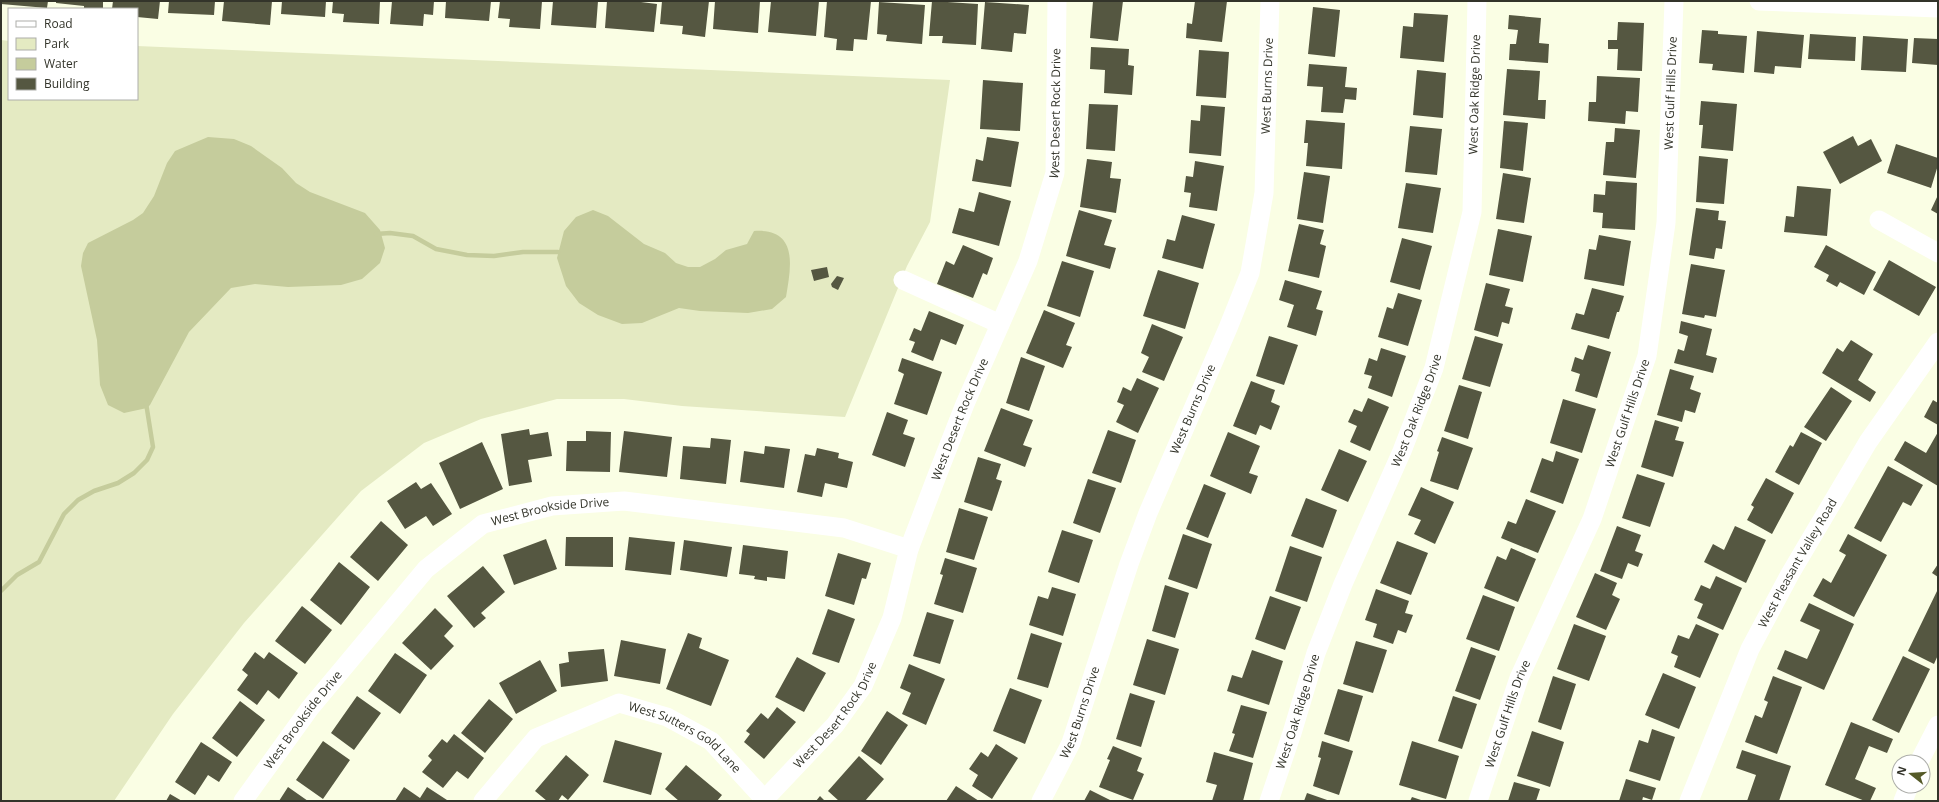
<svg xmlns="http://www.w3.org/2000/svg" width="1939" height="802" viewBox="0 0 1939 802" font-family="'Open Sans',sans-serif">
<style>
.green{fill:#e4eac2}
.water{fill:#c5cc9c}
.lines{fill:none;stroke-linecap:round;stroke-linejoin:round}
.stream{stroke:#c5cc9c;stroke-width:4.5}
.building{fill:#555741}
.minor{stroke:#fff;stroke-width:19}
.labels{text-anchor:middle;stroke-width:4;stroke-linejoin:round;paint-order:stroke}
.street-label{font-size:12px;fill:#33342a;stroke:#fff}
</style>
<rect width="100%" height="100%" fill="#fafee4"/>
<path class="green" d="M1,40L9,41V99H137V46L950,80L930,222L907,266L845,417L682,406L624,399H557L481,419L424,443L361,491L244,623L173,714L114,801H1Z"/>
<path class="water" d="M208,137L234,139L251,146L282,168L296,183L310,192L365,213L380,230L385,248L380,263L362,279L341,285L288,287L255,284L231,288L189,332L150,405L147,408L124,413L108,405L100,385L97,340L81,266L83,253L88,243L133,220L143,213L154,196L167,163L175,151Z
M593,210L608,216L644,244L665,253L676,263L688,267H700L715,259L726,250L747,244L754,231C799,228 791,267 786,297L772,309L748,313L700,311L679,308L642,323L622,324L598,315L579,303L566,286L557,258L564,231L576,217Z"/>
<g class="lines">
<path class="stream" d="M376,234L390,233L413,236L436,249L467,255L494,256L523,252H558
M1,591L17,575L39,562L64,514L78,500L94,491L118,483L134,473L147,460L153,447L146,403"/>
</g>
<path class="building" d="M1,1H48L47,8L1,4Z
M56,1H103V9H84V6L56,3Z
M113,1H160L158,19L137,17V9H112Z
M169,1H215L214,15L168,13Z
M224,1H272L270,25L222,21Z
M282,1H326L325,17L281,14Z
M333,1H380L379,24L343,22L344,14L332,13Z
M392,1H434L433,15L424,14L423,26L390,24Z
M446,1H491L489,21L445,18Z
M500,1H542L540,29L509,27L510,19L498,18Z
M553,1H598L596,28L551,25Z
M607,1H633L657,4L654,32L605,28Z
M662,1H709L705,37L682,34L683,26L660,24Z
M715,1H760L758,33L713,29Z
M771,1H819L816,36L768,32Z
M827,1H871L867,40L854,39L853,51L836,50L837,39L824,37Z
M932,1L978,4L976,45L942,43L943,36H929Z
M1093,1H1123L1118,41L1090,38Z
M1195,1H1227L1222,42L1186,38L1187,23L1192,24Z
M879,2L925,5L922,44L886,41L887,35L877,34Z
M985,2L1029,5L1026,34L1014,33L1012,52L981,49Z
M1313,7L1340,10L1335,57L1308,54Z
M1414,13L1448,15L1444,62L1400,58L1403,26L1413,27Z
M1509,15L1541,18L1539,43L1549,44L1548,63L1509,60L1510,44H1516L1518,30L1508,29Z
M1618,22L1644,23L1642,71L1617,70L1618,49H1608V40H1617Z
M1702,30L1718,31V34L1747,36L1744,73L1712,70L1713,64L1699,63Z
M1757,31L1804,35L1801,68L1775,66L1774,74L1754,72Z
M1810,34L1856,37L1855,61L1808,59Z
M1863,36L1908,39L1906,72L1861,70Z
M1914,38L1938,39V65L1912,63Z
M1091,47L1129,49L1128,65L1134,66L1132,95L1104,93L1105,70L1090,69Z
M1199,50L1229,52L1226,98L1196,96Z
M1309,64L1347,67L1345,87L1357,88L1356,100L1345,99L1343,113L1321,112L1323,87L1307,86Z
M1507,69L1540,71L1538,100H1546L1545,119L1503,115Z
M1417,70L1446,73L1443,118L1413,115Z
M1597,76L1640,78L1638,112L1626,111L1625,124L1588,121L1589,102H1596Z
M983,80L1023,83L1020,131L980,129Z
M1701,101L1737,104L1733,151L1701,148L1703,125H1699Z
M1089,104L1118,105L1115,151L1086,149Z
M1201,105L1225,107L1221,156L1189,153L1191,120L1200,121Z
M1306,120L1345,123L1342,169L1306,166L1308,143H1304Z
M1504,121L1528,123L1523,171L1500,168Z
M1410,126L1442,129L1437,175L1405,172Z
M1615,128L1640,130L1636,178L1603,175L1606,142H1614Z
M1853,136L1858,146L1871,139L1882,161L1840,184L1823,152Z
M987,137L1019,142L1011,187L972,181L976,159L983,161Z
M1896,144L1938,158V165L1931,188L1887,173Z
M1699,156L1728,159L1724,204L1696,202Z
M1087,159L1112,162L1110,178L1121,179L1116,213L1080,207Z
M1195,161L1224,166L1217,211L1189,207L1191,193L1184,192L1186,176L1193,177Z
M1304,172L1330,176L1323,223L1297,219Z
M1503,173L1531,178L1524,223L1496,219Z
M1606,181L1637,183L1635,230L1602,228L1603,213L1593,212L1594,194L1605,195Z
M1406,183L1441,188L1433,233L1398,228Z
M1797,186L1831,189L1827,236L1784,232L1786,216L1794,217Z
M979,192L1011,201L999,246L952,233L959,208L974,212Z
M1938,195V214L1931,210Z
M1696,208L1719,211L1718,220L1726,221L1722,249L1716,248L1714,259L1689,255Z
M1079,210L1112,220L1104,245L1116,248L1110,269L1066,256Z
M1182,215L1215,224L1203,269L1162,258L1167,239L1175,241Z
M1299,224L1324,230L1320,244L1326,246L1319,278L1288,271Z
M1498,229L1532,236L1523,282L1489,275Z
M1599,235L1631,241L1624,286L1584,279L1589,249L1596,250Z
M1402,238L1432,246L1420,290L1390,282Z
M963,245L993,258L987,275L983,273L973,298L937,284L946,261L954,265Z
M1826,245L1876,272L1864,295L1840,282L1837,287L1826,281L1829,275L1814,267Z
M1889,260L1936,287L1919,316L1873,290Z
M1062,261L1094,271L1080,317L1047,306Z
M1691,264L1725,270L1716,317L1705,315L1704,318L1682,314Z
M827,267L829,277L814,281L811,270Z
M1158,270L1199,283L1185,329L1143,316Z
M837,276L844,278L838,290L832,287L831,284Z
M1285,280L1322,291L1316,309L1323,311L1316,336L1287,327L1294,305L1279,300Z
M1486,283L1510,289L1505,306L1513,308L1509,324L1502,322L1498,337L1474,330Z
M1592,288L1624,296L1619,312H1617L1609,339L1571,329L1576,313L1584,315Z
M1398,293L1422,300L1408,346L1378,337L1387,307L1393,309Z
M1044,310L1075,323L1066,345L1072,347L1063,368L1026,353Z
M929,311L964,325L956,345L941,339L933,361L911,352L915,342L909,340L914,328L921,331Z
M1681,321L1712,329L1706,355L1717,358L1713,373L1674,363L1678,349L1684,351L1688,336L1679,333Z
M1152,324L1183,337L1164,381L1142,372L1149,357L1141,353Z
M1269,336L1298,345L1284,385L1256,376Z
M1475,336L1503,344L1490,387L1462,379Z
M1851,340L1873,354L1858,380L1876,392L1870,402L1822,373L1837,348L1843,352Z
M1588,345L1611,352L1597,398L1575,391L1580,374L1571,371L1575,357L1583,360Z
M1381,348L1406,356L1392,397L1368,388L1372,376L1364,374L1369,358L1377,361Z
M1021,357L1045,366L1029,411L1006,403Z
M902,358L942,372L927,415L894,404L904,374L898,371Z
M1670,369L1694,376L1690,389L1701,393L1695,413L1685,410L1682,422L1657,415Z
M1137,378L1159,388L1138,433L1116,422L1124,405L1117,402L1123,387L1131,391Z
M1251,381L1275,390L1271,402L1280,406L1271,430L1260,425L1256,435L1233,426Z
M1459,385L1482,392L1468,439L1444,431Z
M1831,387L1852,401L1826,441L1804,427Z
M1368,398L1389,407L1370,451L1350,442L1357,426L1348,422L1354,409L1362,412Z
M1563,399L1596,409L1582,453L1550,443Z
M1933,400L1938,403V425L1924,417Z
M1001,408L1033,420L1023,445L1032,448L1025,467L984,451Z
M887,412L908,420L903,434L915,438L905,467L872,455Z
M1655,420L1679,427L1675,440L1684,442L1673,477L1641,467Z
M529,429L530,435L548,432L552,456L528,460L532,482L509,486L501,434Z
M1108,430L1136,440L1121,483L1092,473Z
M586,431L611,432L610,472L566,471L567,441H586Z
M624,431L672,437L667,477L619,472Z
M1228,432L1260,446L1249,473L1258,476L1251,494L1210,476Z
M1801,432L1822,443L1799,485L1775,472L1790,445L1793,447Z
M1938,432V486L1894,460L1905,441L1926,453Z
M1442,437L1473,448L1458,490L1430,481L1439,452L1437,451Z
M711,438L731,440L726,484L680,479L683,446L710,448Z
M482,442L503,489L460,509L439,463Z
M765,446L790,449L784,488L740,482L744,451L764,454Z
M817,448L839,453L838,458L853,462L847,488L825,483L822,497L797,492L805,454L815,456Z
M1339,449L1367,461L1348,502L1321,490Z
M1556,451L1579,459L1563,504L1530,492L1542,458L1553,462Z
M978,457L1001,464L996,479L1002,481L992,511L964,502Z
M1888,466L1923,485L1911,506L1903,502L1881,542L1854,528Z
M1637,474L1665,483L1650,527L1622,518Z
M1766,478L1794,493L1772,534L1747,520L1754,507L1751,505Z
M1088,479L1116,488L1100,533L1073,523Z
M416,482L421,489L431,483L452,514L433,526L426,516L405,529L387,501Z
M1204,484L1226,493L1208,538L1186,529Z
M1421,487L1454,502L1435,544L1414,534L1421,520L1408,515Z
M1306,498L1337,510L1323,548L1291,536Z
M1526,499L1556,511L1538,553L1501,538L1508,521L1516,524Z
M959,508L988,517L974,560L946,552Z
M381,521L408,545L378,581L350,557Z
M1617,526L1641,535L1635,551L1643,554L1638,567L1628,563L1622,579L1600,571Z
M1735,526L1766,540L1746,583L1704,562L1713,544L1724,550Z
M1062,530L1093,540L1079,583L1048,572Z
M1183,534L1212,544L1197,589L1168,579Z
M1848,534L1887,555L1854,617L1813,596L1823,578L1831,583L1846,555L1839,551Z
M566,537H613V567L565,566Z
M629,537L675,542L671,575L625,570Z
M546,539L557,569L514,585L503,555Z
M684,540L732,547L727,577L680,570Z
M1397,541L1428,553L1411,595L1380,583Z
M743,545L788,551L785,579L767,577V581L754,579L755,576L739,574Z
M1290,546L1322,557L1307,602L1275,591Z
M1511,548L1536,559L1518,602L1484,588L1497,556L1506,560Z
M838,553L871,563L866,579L862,578L854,605L825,596Z
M945,558L977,568L963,613L934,604L943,575L940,574Z
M339,562L370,587L341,625L310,600Z
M1938,564V577L1932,573Z
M483,566L505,592L481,613L486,618L474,628L447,596Z
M1595,573L1617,583L1612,595L1620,599L1606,630L1576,617Z
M1716,576L1742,588L1723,630L1697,618L1703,604L1694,600L1701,585L1710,589Z
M1165,585L1189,593L1175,638L1152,631Z
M1052,587L1076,594L1063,636L1029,625L1038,596L1048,599Z
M1376,589L1409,601L1405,613L1413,615L1406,633L1398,630L1393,644L1373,637L1377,624L1365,620Z
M1938,589V655L1934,664L1908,651Z
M1483,595L1515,607L1499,651L1466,639Z
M1270,596L1301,607L1285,650L1255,639Z
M1809,603L1854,624L1824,690L1777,669L1785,650L1807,659L1820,630L1800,621Z
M302,606L332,630L305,664L275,641Z
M435,608L453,626L444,636L454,646L431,670L402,643Z
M828,609L855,619L839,663L812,654Z
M927,612L954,620L940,664L913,656Z
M1574,624L1606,636L1589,681L1557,669Z
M1696,624L1719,634L1700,678L1674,667L1678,656L1671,653L1678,635L1689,639Z
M688,633L702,638L699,648L729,660L711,706L666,689Z
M1031,633L1062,643L1048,688L1017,679Z
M1147,639L1179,649L1165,695L1133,685Z
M621,640L666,649L660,684L614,676Z
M1356,641L1387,650L1373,693L1343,684Z
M1471,647L1496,656L1480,700L1455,691Z
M604,649L608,681L561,687L559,664L569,662L568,652Z
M1252,650L1283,661L1269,705L1227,691L1232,675L1242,678Z
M255,652L264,659L269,652L298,673L279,699L268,690L257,705L237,690L248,675L242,670Z
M395,653L427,675L400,714L368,691Z
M1903,656L1930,669L1899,733L1872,720Z
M797,657L826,673L804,712L775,697Z
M540,660L557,691L516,714L499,683Z
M909,664L945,679L926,725L902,714L911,693L900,688Z
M1663,673L1696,687L1679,729L1645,715Z
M1553,676L1576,684L1561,730L1538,722Z
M1773,676L1802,687L1777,754L1745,742L1755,715L1762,718L1768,702L1764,700Z
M1010,688L1042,700L1025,744L993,731Z
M1338,689L1363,696L1349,742L1324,734Z
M1130,693L1155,701L1141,747L1116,739Z
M357,696L381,713L354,750L331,733Z
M1453,696L1477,704L1462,749L1438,741Z
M489,699L513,719L485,753L461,733Z
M240,701L265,720L237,757L212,738Z
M1241,705L1267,712L1253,758L1229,751L1235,734L1232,733Z
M777,707L796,722L764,759L744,742L750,734L746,731L761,713L768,719Z
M887,711L908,725L881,765L861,751Z
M1851,722L1893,739L1887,753L1869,746L1855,779L1876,788L1870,801H1865L1825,785Z
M1652,729L1675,737L1660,781L1629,771L1639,740L1648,743Z
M1532,731L1564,742L1550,787L1517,776Z
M454,734L484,758L468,779L457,771L443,788L422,772L432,760L428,756L442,739L447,743Z
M615,740L662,753L651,795L603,782Z
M323,741L350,760L323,799L296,780Z
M1322,741L1353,751L1339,795L1313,786L1321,758L1318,757Z
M1412,741L1459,756L1446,799L1399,785Z
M201,742L232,762L219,782L208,775L195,795L175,782Z
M996,744L1018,758L992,799L972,786L978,775L969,769L981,752L988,757Z
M1113,746L1142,758L1137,771L1144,774L1133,800L1099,787L1110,760L1107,759Z
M1742,750L1791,766L1779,801H1747L1756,775L1736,768Z
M1214,752L1253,763L1243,801H1212L1217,785L1206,782Z
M566,755L589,775L568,800L562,795L558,801H547L535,791Z
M859,756L884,779L865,801H839L828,791Z
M686,765L722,795L717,801H679L665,789Z
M1626,779L1656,788L1652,800L1643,797L1642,801H1619Z
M1514,782L1540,789L1536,801H1508Z
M956,786L979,801H946Z
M288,787L308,801H279Z
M404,787L420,798L427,787L447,800L395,801Z
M1090,790L1112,801H1084Z
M1307,793L1330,801H1304Z
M170,794L182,801H166Z
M820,796L825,801H816Z
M1412,797L1424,801H1410Z"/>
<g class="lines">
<g class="minor">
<path d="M1759,1L1938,8"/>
<path d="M1879,220L1938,253"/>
<path d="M903,280L1000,324"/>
<path d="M1919,762L1938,725"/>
<path id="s1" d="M243,801L310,708L426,569L483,524L552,506L624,501L844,528L909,549"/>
<path id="s2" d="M483,801L536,738L619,703L667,717L711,741L765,800"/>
<path id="s3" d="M763,801L835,725L863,686L892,618L909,549L938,473L965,404L1028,261L1055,173L1057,1"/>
<path id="s4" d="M1041,801L1071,743L1129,564L1148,513L1228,328L1250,273L1264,193L1270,1"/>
<path id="s5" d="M1269,801L1292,733L1316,653L1343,584L1402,451L1434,368L1472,212L1477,1"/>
<path id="s6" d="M1478,801L1519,678L1592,519L1647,356L1666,223L1674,1"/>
<path id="s7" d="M1689,801L1750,649L1790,574L1868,442L1938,342"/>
<path d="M1903,801L1909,786"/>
</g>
</g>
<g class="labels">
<g class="street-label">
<text dy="4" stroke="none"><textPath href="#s4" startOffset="757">West Burns Drive</textPath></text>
<text dy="4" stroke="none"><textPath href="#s6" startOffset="741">West Gulf Hills Drive</textPath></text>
<text dy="4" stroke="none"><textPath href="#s5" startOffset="742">West Oak Ridge Drive</textPath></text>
<text dy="4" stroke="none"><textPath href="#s3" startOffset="761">West Desert Rock Drive</textPath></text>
<text dy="4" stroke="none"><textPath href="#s4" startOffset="421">West Burns Drive</textPath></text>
<text dy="4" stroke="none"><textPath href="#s5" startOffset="418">West Oak Ridge Drive</textPath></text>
<text dy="4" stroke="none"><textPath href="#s6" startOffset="416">West Gulf Hills Drive</textPath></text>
<text dy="4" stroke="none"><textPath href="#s3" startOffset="437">West Desert Rock Drive</textPath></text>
<text dy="4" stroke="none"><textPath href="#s1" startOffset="437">West Brookside Drive</textPath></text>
<text dy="4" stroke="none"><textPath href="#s7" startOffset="262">West Pleasant Valley Road</textPath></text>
<text dy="4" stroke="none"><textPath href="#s4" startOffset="97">West Burns Drive</textPath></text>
<text dy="4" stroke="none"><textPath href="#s5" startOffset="94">West Oak Ridge Drive</textPath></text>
<text dy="4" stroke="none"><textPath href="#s3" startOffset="113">West Desert Rock Drive</textPath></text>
<text dy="4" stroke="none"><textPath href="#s6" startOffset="92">West Gulf Hills Drive</textPath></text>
<text dy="4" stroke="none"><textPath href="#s1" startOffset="101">West Brookside Drive</textPath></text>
<text dy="4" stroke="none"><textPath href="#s2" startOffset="248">West Sutters Gold Lane</textPath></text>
</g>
</g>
<rect width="1939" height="802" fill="none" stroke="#33342a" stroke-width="4"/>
<rect x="8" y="8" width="130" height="92" fill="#ffffff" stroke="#adaeaa"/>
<rect x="16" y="21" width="20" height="6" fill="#ffffff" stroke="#adaeaa"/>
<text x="44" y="28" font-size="12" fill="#33342a">Road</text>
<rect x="16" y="38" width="20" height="12" fill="#e4eac2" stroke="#adaeaa"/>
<text x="44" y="48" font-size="12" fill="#33342a">Park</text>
<rect x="16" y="58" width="20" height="12" fill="#c5cc9c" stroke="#adaeaa"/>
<text x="44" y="68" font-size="12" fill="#33342a">Water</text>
<rect x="16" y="78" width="20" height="12" fill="#555741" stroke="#adaeaa"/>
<text x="44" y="88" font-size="12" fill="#33342a">Building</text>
<g transform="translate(1911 774) rotate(287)"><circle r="19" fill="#ffffff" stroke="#adaeaa"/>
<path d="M0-3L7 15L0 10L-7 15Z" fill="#555a28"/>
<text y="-6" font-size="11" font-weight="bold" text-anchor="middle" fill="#33342a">N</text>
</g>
</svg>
